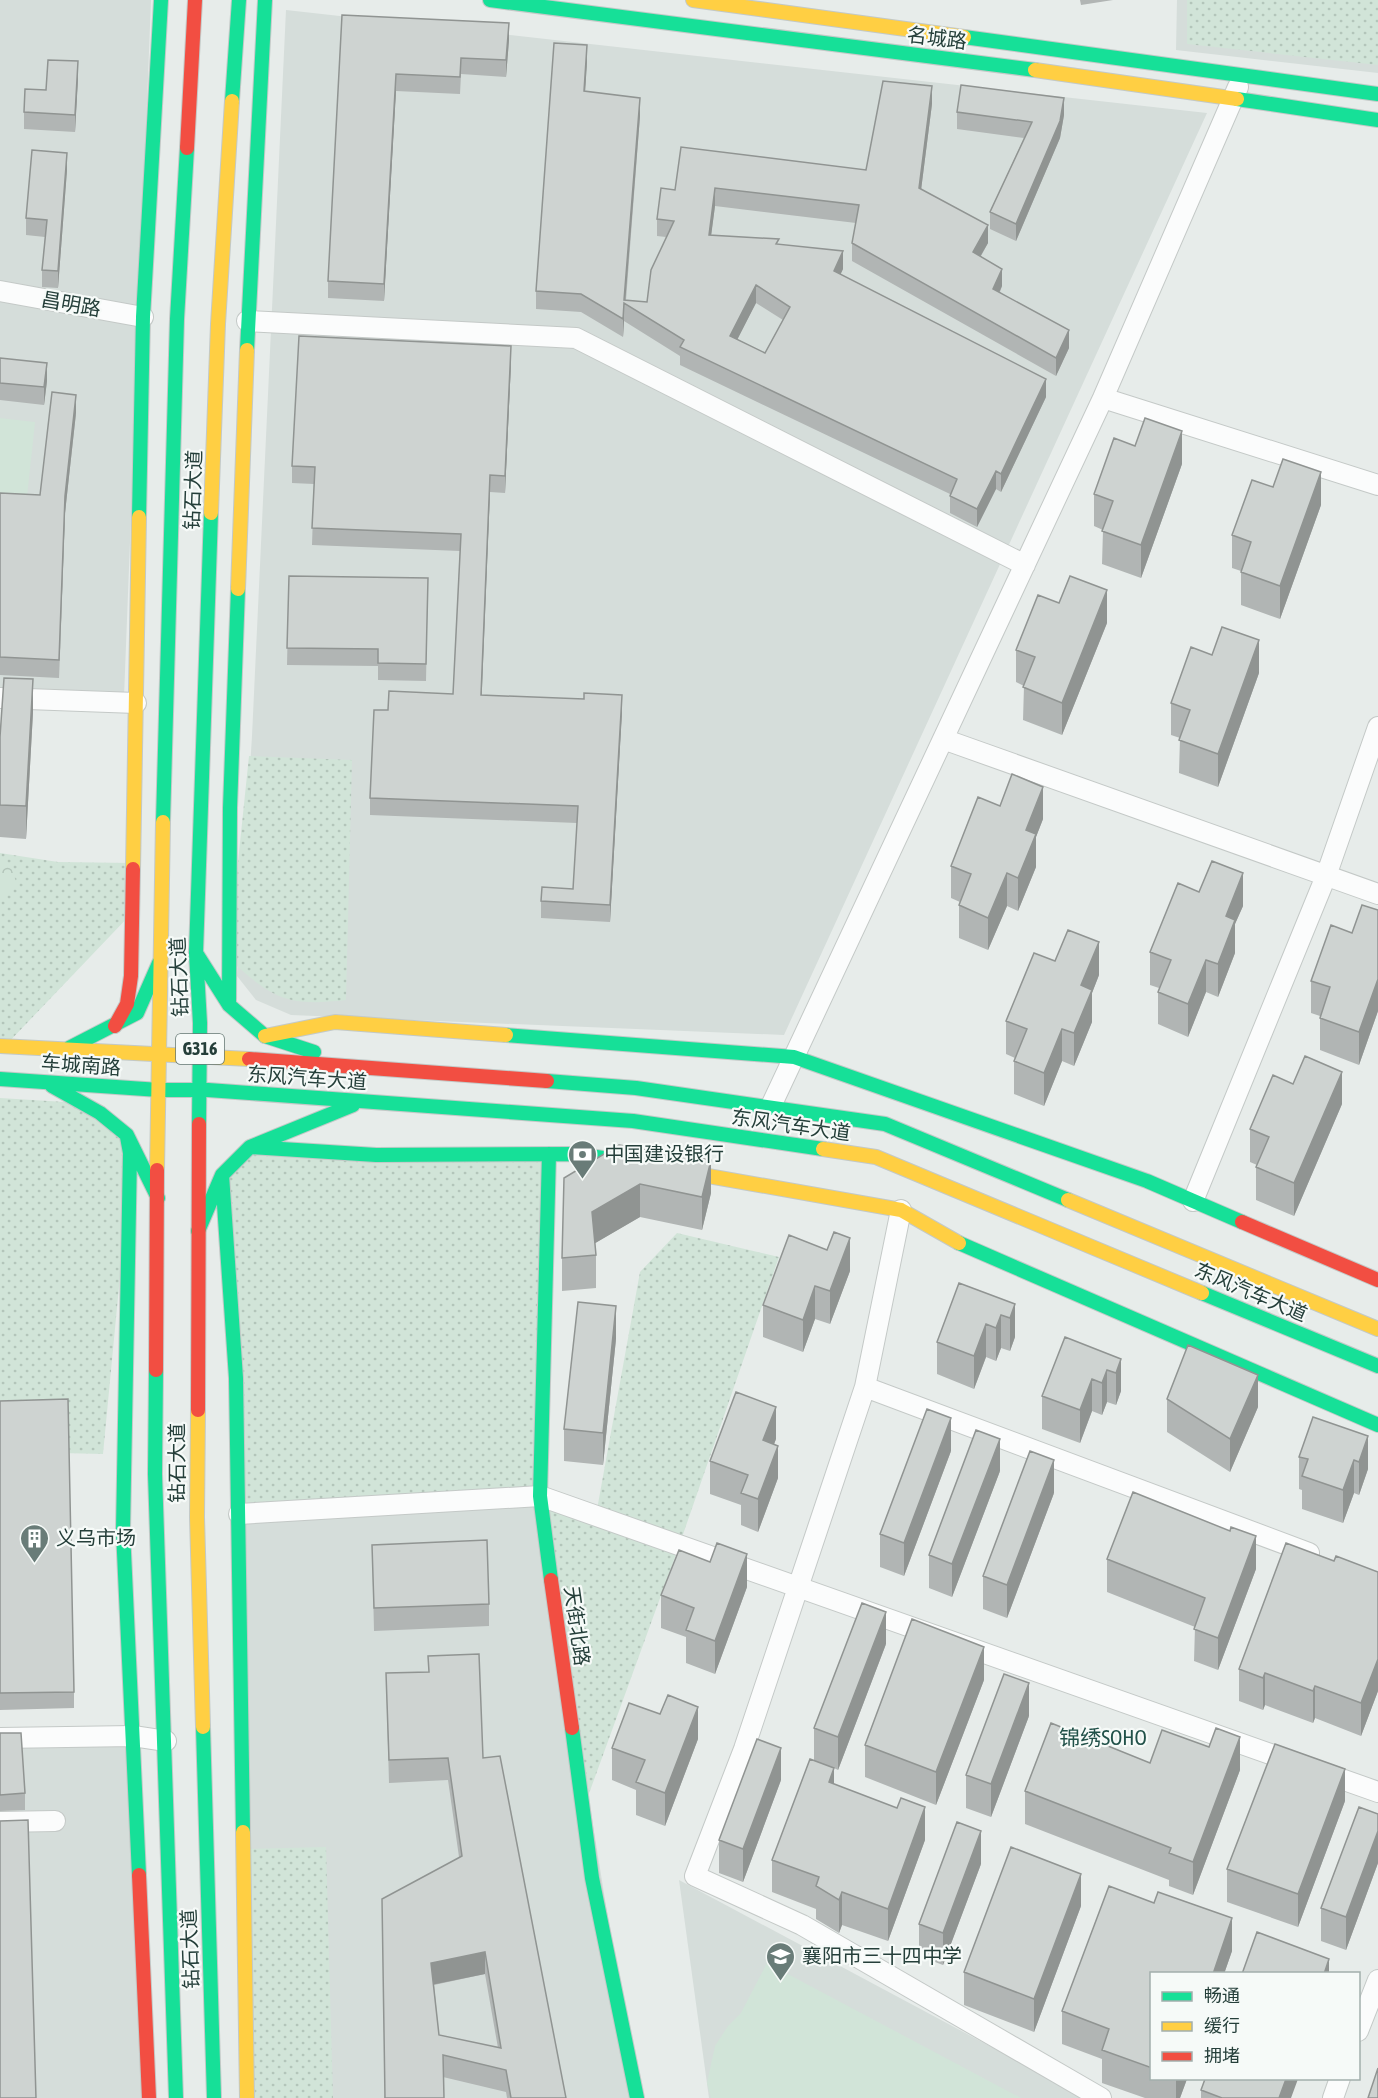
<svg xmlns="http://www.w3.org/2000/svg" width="1378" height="2098" viewBox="0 0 1378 2098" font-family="'Asap Condensed','Noto Sans SC',sans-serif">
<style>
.built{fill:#d5ddda}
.grass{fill:url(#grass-dots)}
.forest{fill:url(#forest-crowns)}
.pitch{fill:#d1e4d8}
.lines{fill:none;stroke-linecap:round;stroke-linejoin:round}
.street-casing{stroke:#c4c9c7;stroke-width:22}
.fast-casing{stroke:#c3c9c7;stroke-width:16}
.slow-casing{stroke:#c3c9c7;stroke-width:16}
.jam-casing{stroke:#c3c9c7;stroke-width:16}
.street{stroke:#fbfcfc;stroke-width:20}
.fast{stroke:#16e098;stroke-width:14}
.slow{stroke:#ffcf43;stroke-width:14}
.jam{stroke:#f24e42;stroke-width:14}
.wall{fill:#b1b5b4;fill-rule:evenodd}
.shaded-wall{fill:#909492}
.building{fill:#ced3d1;stroke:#909492;stroke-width:1.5;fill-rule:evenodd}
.labels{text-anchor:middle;stroke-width:4.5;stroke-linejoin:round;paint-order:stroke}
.shield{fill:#f6faf8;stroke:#647773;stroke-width:1.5}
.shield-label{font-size:18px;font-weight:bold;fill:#253f3a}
.street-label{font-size:20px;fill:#253f3a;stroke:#f6faf8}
.poi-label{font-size:20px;fill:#253f3a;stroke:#f6faf8;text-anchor:start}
.neighbourhood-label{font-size:21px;fill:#215149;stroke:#f6faf8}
</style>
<defs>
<pattern id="grass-dots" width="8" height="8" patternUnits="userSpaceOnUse" patternTransform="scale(1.5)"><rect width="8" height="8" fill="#d1e4d8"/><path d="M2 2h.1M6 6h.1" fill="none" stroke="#b3c5ba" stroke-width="1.8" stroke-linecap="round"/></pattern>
<pattern id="forest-crowns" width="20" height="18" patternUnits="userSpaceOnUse" patternTransform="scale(1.5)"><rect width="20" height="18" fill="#d1e4d8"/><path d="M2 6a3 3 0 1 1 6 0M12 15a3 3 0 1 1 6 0" fill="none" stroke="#b3c5ba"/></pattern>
</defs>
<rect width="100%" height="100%" fill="#e7ecea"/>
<path class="built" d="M0,0H151L124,697L0,691Z
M1177,0H1378V73L1176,50Z
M286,10L1207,113L784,1035L291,1015L256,1000L237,976L252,736Z
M540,1496L637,2098H249L239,1514Z
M133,1736L149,2098H0V1738Z
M679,1880L1087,2098H709Z"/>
<path class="grass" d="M1187,0H1378V65L1187,44Z
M249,756L352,760L346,1000C285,1007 272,998 228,958Z
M0,853L58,862L133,863L132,913L5,1046H0Z
M0,1098L81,1103L127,1135L129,1182L103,1454L61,1453L0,1421Z
M250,1147L549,1154L540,1496L596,1515L640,1272L677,1233L779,1257L679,1546L583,1810L540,1496L239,1514L222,1175Z
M326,1847L333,2098H248L243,1849Z"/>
<path class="forest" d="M0,861L11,866L17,885L1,896Z"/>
<path class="pitch" d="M0,418L35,422L27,497L0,494Z
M767,1963L1021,2098H711L707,2083L715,2046L728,2026L741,2013Z"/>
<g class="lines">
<defs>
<path id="street" d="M0,291L143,317
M247,321L576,338L1025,565
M1103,398L1378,485
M0,698L136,703
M943,739L1378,894
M770,1108L1103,398L1238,87
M1193,1201L1326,876L1378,727
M901,1210L865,1387L744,1749L695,1876L802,1925L1101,2098
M865,1387L1309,1553
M239,1514L540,1496L1378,1792
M0,1738L133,1736L166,1741
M0,1822L55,1821
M1358,2031L1378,1980
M1333,2098L1340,2078"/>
<path id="fast" d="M490,0L1035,70
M964,37L1378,94
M1237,99L1378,120
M232,101L239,0
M247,350L265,0
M139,517L143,317L161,0
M163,822L177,319L187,148
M196,953L229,1005L265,1036L314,1052
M229,1005L230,808L238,589
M506,1035L794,1057L1147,1181L1242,1222
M69,1048L137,1013L159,963
M0,1079L159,1090H208L633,1121L823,1149
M547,1081L636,1088L885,1124L1068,1200
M52,1086L100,1113L127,1135L158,1198
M199,1124L200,1023L196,953L211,513
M127,1137L130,1153L123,1531L139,1875
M250,1147L376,1155L577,1154L629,1162
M549,1154L540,1496L551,1580
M222,1175L236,1378L243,1832
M198,1231L222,1175L250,1147L353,1105
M959,1243L1378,1425
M1202,1293L1378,1366
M156,1370L155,1474L176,2098
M203,1727L214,2098
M572,1728L592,1878L637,2098"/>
<path id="slow" d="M693,0L964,37
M1035,70L1237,99
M211,513L218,324L232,101
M238,589L247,350
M133,869L139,517
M265,1036L335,1022L506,1035
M0,1046L249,1059
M823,1149L876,1157L1202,1293
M629,1162L901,1210L959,1243
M157,1170L163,822
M1068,1200L1378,1329
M198,1410L197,1517L203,1727
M243,1832L247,2098"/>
<path id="jam" d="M187,148L195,0
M115,1026L127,1004L131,976L133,869
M249,1059L547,1081
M1242,1222L1378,1280
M156,1370L157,1170
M198,1410L199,1124
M551,1580L572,1728
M139,1875L149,2098"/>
</defs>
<use href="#street" class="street-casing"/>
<use href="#fast" class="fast-casing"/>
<use href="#slow" class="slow-casing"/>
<use href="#jam" class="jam-casing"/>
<use href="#street" class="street"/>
<use href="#fast" class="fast"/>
<use href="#slow" class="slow"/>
<use href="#jam" class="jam"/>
</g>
<path class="wall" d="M1080,0H1113L1081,5Z
M342,15L509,40L506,77L461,74L460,94L396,91L384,301L328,298V281Z
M587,62L585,91L640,116L626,300L647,302L666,237L657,236V219L675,190L866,170L932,104L921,190L988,243L981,256L1002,286L1000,292L1069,348L1056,376L852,261V243L856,223L715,206L711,235L779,244L843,269L840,274L1046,397L1001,492L996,489L977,527L950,513V494L680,365V356L624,321L623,337L581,312L536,309V291ZM756,303L783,320L765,353L737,339Z
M78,78L75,132L24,129V112L46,90Z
M957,112L1064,115L1060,138L1016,241L990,229V212L1024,138L957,129Z
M67,170L58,288L42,287V270L45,237L26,235V218Z
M0,358L47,381L44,405L0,400Z
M511,363L505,493L490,492L481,695L622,712L610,922L541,918V901L573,889L577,823L370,815V798L388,710L453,694L460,551L312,545L314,484L292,483V466Z
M76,413L65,513L59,678L0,675V493L40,495Z
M1182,464L1141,578L1102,564L1103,530L1094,526V494Z
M1321,505L1280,619L1241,605V571L1232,568V535Z
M289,576L428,578L426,681L378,680V666L287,665Z
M1107,623L1062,735L1023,720L1024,686L1016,682V650Z
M1259,673L1218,787L1179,773L1180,738L1171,735V703Z
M33,712L26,839L0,837V737Z
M1000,806L1043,819L1036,837V867L1018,911L1007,906L988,950L959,938V905L960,902L951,898V866Z
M1199,892L1243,906L1235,924V953L1218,997L1206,992L1188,1037L1158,1024V992L1159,988L1150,985V952Z
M1378,910V1011L1359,1065L1320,1050V1016L1311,1013V981L1352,933Z
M1055,961L1099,975L1092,993V1022L1074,1066L1062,1061L1044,1106L1014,1094V1061L1015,1058L1006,1054V1021Z
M1342,1104L1294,1216L1256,1200V1167L1257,1165L1250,1162V1129Z
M619,1145L711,1193L702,1230L640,1217L595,1243L596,1255V1288L562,1291V1258Z
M850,1271L830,1324L815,1319L803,1352L763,1337V1305Z
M1015,1304V1337L1010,1351L1001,1348L996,1361L986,1357L974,1389L937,1374V1342Z
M616,1339L603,1465L564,1461V1429Z
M1121,1359V1391L1116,1405L1107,1402L1102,1415L1092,1411L1080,1443L1042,1429V1396Z
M1167,1399L1258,1407L1230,1472L1167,1432Z
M0,1401L74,1692V1708L0,1710Z
M1313,1417L1368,1469L1359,1495L1354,1493L1343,1523L1302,1509V1490L1299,1489V1457Z
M776,1439L774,1444L778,1478L758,1532L741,1525V1505L710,1494V1461Z
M951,1451L904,1576L880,1567V1534Z
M1000,1471L952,1597L929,1588V1555Z
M1054,1493L1007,1618L983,1609V1576Z
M372,1545L489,1604V1626L374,1631Z
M1107,1559L1256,1569L1218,1670L1194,1661L1195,1627L1107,1592Z
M1334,1561L1378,1572V1691L1361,1736L1315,1718L1313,1723L1265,1705L1263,1710L1239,1701V1669Z
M747,1587L715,1674L686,1663V1637L661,1628V1595Z
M886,1644L838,1770L834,1768V1784L925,1840L888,1941L842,1925L839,1933L816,1919V1909L772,1892V1860L814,1760V1728Z
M386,1673L483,1758L566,2098H507L506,2092L443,2077L384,2098L459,1857L448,1780L389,1783ZM485,1974L498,2048L439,2035L434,1985Z
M984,1680L936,1805L865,1777V1745Z
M1029,1716L991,1817L966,1808V1775Z
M0,1733L25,1793V1810L0,1811Z
M698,1739L665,1826L636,1815V1790L612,1780V1748Z
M1150,1763L1240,1770L1193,1895L1169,1886V1880L1025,1824V1791Z
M781,1780L743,1882L719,1873V1840Z
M1345,1801L1298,1927L1227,1902V1869Z
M1378,1814V1863L1346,1950L1321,1941V1908Z
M981,1864L943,1965L919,1956V1924Z
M1109,1886L1154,1903L1158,1892L1232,1918V1951L1224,1974H1152V2079H1187L1180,2098H1145L1102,2083V2059L1062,2044V2011Z
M1081,1906L1034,2032L964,2005V1972Z
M1201,2090L1291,2098H1201Z"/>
<path class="shaded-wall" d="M509,23V40L506,77V60Z
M587,45V62L584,109V91Z
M78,61V78L75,132V115Z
M396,74V91L384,301V284Z
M932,86V104L919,206V188Z
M640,98V116L625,304L624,303Z
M1064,98V115L1060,138L1016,241V224Z
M67,153V170L58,288V271Z
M715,188V206L709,252V235Z
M988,225V243L973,269V252Z
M843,251V269L834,289V271Z
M1002,269V286L993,306V289Z
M756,285V303L730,354V336Z
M624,303V321L623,337V319Z
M1069,330V348L1056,376V358Z
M511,346V363L505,493V476Z
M47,363V381L44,405V387Z
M1046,379V397L1001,492V474Z
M76,395V413L65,513L59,678L65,496Z
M1182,431V464L1141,578V545Z
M996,471V489L977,527V509Z
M1321,472V505L1280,619V586Z
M490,475V492L481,712V695Z
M1107,590V623L1062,735V703Z
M1259,640V673L1218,787V754Z
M33,679V712L26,839V806Z
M622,695V712L610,922V905Z
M1043,787V819L1036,837V867L1018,911V878L1026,830Z
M1007,873V906L988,950V918Z
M1243,873V906L1235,924V953L1218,997V964L1226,916Z
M1099,942V975L1092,993V1022L1074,1066V1033L1081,985Z
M1206,960V992L1188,1037V1004Z
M1378,979V1011L1359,1065V1032Z
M1062,1029V1061L1044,1106V1073Z
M1342,1072V1104L1294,1216V1183Z
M711,1160V1193L702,1230V1197Z
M640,1184V1217L592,1245V1212Z
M850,1238V1271L830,1324V1291Z
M815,1286V1319L803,1352V1320Z
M1015,1304V1337L1010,1351V1318Z
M616,1306V1339L603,1465V1433Z
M1001,1315V1348L996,1361V1328Z
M986,1324V1357L974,1389V1356Z
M1121,1359V1391L1116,1405V1373Z
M1107,1370V1402L1102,1415V1383Z
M1258,1375V1407L1230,1472V1439Z
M1092,1379V1411L1080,1443V1410Z
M776,1407V1439L763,1473V1440Z
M951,1418V1451L904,1576V1543Z
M1368,1436V1469L1359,1495V1462Z
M1000,1439V1471L952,1597V1564Z
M778,1446V1478L758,1532V1499Z
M1054,1460V1493L1007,1618V1585Z
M1354,1460V1493L1343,1523V1490Z
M1256,1536V1569L1218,1670V1638Z
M747,1554V1587L715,1674V1641Z
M886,1612V1644L838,1770V1737Z
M984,1647V1680L936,1805V1772Z
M1378,1659V1691L1361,1736V1703Z
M1265,1673V1705L1263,1710V1678Z
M1029,1683V1716L991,1817V1784Z
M1315,1686V1718L1313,1723V1691Z
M698,1707V1739L665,1826V1793Z
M1240,1737V1770L1193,1895V1862Z
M781,1748V1780L743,1882V1849Z
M834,1768V1800L829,1782Z
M1345,1769V1801L1298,1927V1894Z
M925,1807V1840L888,1941V1909Z
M981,1831V1864L943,1965V1933Z
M1378,1831V1863L1346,1950V1917Z
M1081,1874V1906L1034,2032V1999Z
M842,1892V1925L839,1933V1900Z
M1232,1918V1951L1224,1974H1213Z
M485,1952V1974L431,1985V1963Z
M1329,1959V1974H1324Z
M1176,2079H1187L1180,2098H1176Z
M1286,2079H1298L1291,2098H1279Z"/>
<path class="building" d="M342,15L509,23L506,60L461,58L460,77L396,74L384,284L328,281Z
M554,43L587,45L584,91L640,98L624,300L647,302L651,270L674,221L657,219L661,188L675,190L681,147L866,170L883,81L932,86L919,188L988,225L973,252L1002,269L993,289L1069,330L1056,358L852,243L859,205L715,188L709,235L779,239L776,244L843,251L834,271L1046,379L1001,474L996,471L977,509L950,496L957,479L680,347L684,340L624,303L623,319L581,294L536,291ZM756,285L790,307L765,353L730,336Z
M48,60L78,61L75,115L24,112L25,89L46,90Z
M961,85L1064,98L1060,121L1016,224L990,212L1032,122L957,112Z
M32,150L67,153L58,271L42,270L47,220L26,218Z
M299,336L511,346L505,476L490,475L481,695L584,699V693L622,695L610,905L541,901L542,887L573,889L578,806L370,798L374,710H388L389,691L453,694L461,534L312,528L315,467L292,466Z
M0,358L47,363L44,387L0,383Z
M52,392L76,395L65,496L59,660L0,657V493L40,495Z
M1145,418L1182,431L1141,545L1102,531L1113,501L1094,494L1114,438L1135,446Z
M1283,459L1321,472L1280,586L1241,572L1251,542L1232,535L1252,480L1273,487Z
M289,576L428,578L426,664L378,663V649L287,648Z
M1070,576L1107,590L1062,703L1023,687L1035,657L1016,650L1038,595L1059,603Z
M1222,627L1259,640L1218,754L1179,740L1190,710L1171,703L1191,647L1212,655Z
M4,678L33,679L26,806L0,805V737Z
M1012,774L1043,787L1026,830L1036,834L1018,878L1007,873L988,918L959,905L971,874L951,866L978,797L1000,806Z
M1212,861L1243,873L1226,916L1235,920L1218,964L1206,960L1188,1004L1158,992L1171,960L1150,952L1178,883L1199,892Z
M1362,905L1378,910V979L1359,1032L1320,1018L1330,987L1311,981L1331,925L1352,933Z
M1068,930L1099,942L1081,985L1092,990L1074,1033L1062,1029L1044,1073L1014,1061L1027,1029L1006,1021L1034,953L1055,961Z
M1305,1056L1342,1072L1294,1183L1256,1167L1269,1137L1250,1129L1273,1075L1293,1084Z
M619,1145L711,1160L702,1197L640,1184L592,1212L596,1255L562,1258L564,1178Z
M834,1232L850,1238L830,1291L815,1286L803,1320L763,1305L789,1235L827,1250Z
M959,1283L1015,1304L1010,1318L1001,1315L996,1328L986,1324L974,1356L937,1342Z
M578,1302L616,1306L603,1433L564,1429Z
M1065,1337L1121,1359L1116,1373L1107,1370L1102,1383L1092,1379L1080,1410L1042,1396Z
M1188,1345L1258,1375L1230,1439L1167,1399Z
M736,1392L776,1407L763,1440L778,1446L758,1499L741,1493L748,1475L710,1461Z
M68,1399L74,1692L0,1693V1401Z
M927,1409L951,1418L904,1543L880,1534Z
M1313,1417L1368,1436L1359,1462L1354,1460L1343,1490L1302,1476L1308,1459L1299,1457Z
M976,1430L1000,1439L952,1564L929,1555Z
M1030,1451L1054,1460L1007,1585L983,1576Z
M1133,1492L1230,1531L1231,1527L1256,1536L1218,1638L1194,1629L1205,1598L1107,1559Z
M487,1540L489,1604L374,1608L372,1545Z
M717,1543L747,1554L715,1641L686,1630L694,1608L661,1595L679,1550L710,1562Z
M1286,1543L1334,1561L1336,1556L1378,1572V1659L1361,1703L1315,1686L1313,1691L1265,1673L1263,1678L1239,1669Z
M862,1603L886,1612L838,1737L814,1728Z
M912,1619L984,1647L936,1772L865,1745Z
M479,1654L483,1758L500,1756L566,2098H511L506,2070L443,2055L444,2098H385L382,1899L462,1856L448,1758L389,1760L386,1673L429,1672L428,1656ZM485,1952L501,2048L439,2035L431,1963Z
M1004,1674L1029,1683L991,1784L966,1775Z
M668,1695L698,1707L665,1793L636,1782L645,1760L612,1748L629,1703L660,1714Z
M1051,1723L1150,1763L1162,1730L1209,1747L1216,1728L1240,1737L1193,1862L1169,1853L1171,1848L1025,1791Z
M0,1733H21L25,1793L0,1795Z
M757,1739L781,1748L743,1849L719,1840Z
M1275,1744L1345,1769L1298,1894L1227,1869Z
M810,1759L834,1768L829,1782L897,1808L901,1798L925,1807L888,1909L842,1892L839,1900L816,1886L819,1877L772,1860Z
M1359,1807L1378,1814V1831L1346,1917L1321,1908Z
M28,1820L36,2098H0V1821Z
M957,1822L981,1831L943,1933L919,1924Z
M1011,1847L1081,1874L1034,1999L964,1972Z
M1109,1886L1154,1903L1158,1892L1232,1918L1213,1974H1152V2068L1102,2050L1109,2029L1062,2011Z
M1257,1932L1329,1959L1324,1974H1242Z
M1378,2068V2098H1368Z
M1205,2079H1286L1279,2098H1222L1201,2090Z"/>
<defs>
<symbol id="bank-pin" viewBox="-11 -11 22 30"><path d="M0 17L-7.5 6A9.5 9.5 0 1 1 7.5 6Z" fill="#697c78" stroke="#f6faf8"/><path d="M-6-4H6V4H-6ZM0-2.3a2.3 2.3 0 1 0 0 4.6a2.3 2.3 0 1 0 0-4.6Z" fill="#fff"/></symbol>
<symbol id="building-pin" viewBox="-11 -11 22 30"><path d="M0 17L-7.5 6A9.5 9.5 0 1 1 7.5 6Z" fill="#697c78" stroke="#f6faf8"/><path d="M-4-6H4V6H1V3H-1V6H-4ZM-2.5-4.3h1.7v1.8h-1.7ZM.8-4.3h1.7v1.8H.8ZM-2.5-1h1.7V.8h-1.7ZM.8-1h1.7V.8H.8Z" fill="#fff"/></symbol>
<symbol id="school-pin" viewBox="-11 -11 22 30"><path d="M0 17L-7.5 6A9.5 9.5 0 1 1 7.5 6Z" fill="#697c78" stroke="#f6faf8"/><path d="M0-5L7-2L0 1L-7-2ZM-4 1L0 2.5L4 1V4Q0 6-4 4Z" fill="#fff"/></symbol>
</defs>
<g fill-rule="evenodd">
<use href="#bank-pin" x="566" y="1138" width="33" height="45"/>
<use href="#building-pin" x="18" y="1522" width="33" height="45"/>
<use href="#school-pin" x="764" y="1940" width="33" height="45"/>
</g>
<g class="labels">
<rect class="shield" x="176" y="1034" width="48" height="30" rx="4.5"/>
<g class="shield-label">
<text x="200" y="1055">G316</text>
</g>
<g class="street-label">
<text transform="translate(937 38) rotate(7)" y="7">名城路</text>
<text transform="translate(71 304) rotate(10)" y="7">昌明路</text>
<text transform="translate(193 490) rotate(-88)" y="7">钻石大道</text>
<text transform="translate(179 977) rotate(-92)" y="7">钻石大道</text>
<text transform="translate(81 1065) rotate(4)" y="7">车城南路</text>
<text transform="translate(307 1078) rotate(4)" y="7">东风汽车大道</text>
<text transform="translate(791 1125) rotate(8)" y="7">东风汽车大道</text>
<text transform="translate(1251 1292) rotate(23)" y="7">东风汽车大道</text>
<text transform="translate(177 1463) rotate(-90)" y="7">钻石大道</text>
<text transform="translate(577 1626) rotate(82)" y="7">天街北路</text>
<text transform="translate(190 1949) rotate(-92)" y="7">钻石大道</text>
</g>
<g class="poi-label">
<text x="604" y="1161">中国建设银行</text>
<text x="56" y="1545">义乌市场</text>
<text x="802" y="1963">襄阳市三十四中学</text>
</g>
<g class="neighbourhood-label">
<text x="1103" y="1745">锦绣SOHO</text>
</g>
</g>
<rect x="1150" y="1972" width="210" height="108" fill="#f6faf8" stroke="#a2afac" stroke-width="1.5"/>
<rect x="1162" y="1992" width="30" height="9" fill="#16e098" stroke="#a2afac" stroke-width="1.5"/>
<text x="1204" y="2002" font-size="18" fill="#253f3a">畅通</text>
<rect x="1162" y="2022" width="30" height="9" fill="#ffcf43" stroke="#a2afac" stroke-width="1.5"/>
<text x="1204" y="2032" font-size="18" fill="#253f3a">缓行</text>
<rect x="1162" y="2052" width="30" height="9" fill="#f24e42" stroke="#a2afac" stroke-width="1.5"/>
<text x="1204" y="2062" font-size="18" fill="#253f3a">拥堵</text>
</svg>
